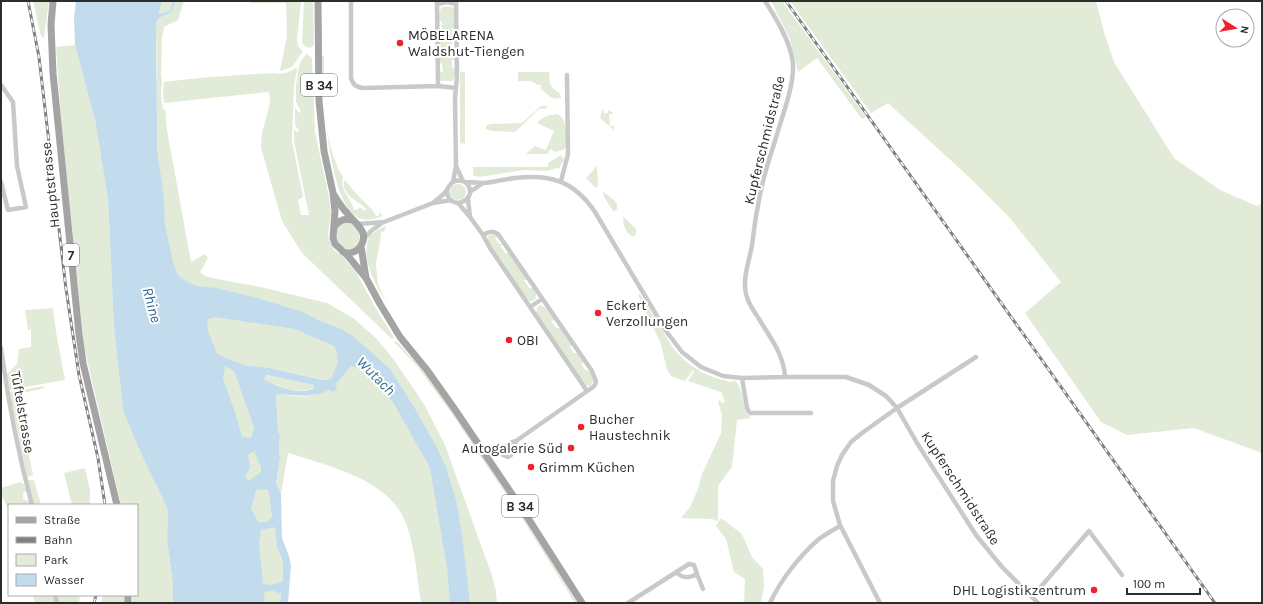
<svg xmlns="http://www.w3.org/2000/svg" width="1263" height="604" viewBox="0 0 1263 604" font-family="Karla,sans-serif">
<style>
.green{fill:#e2ebd8}
.water{fill:#c2dced;fill-rule:evenodd}
.lines{fill:none;stroke-linecap:round;stroke-linejoin:round}
.street{stroke:#c9c9c9;stroke-width:4.5}
.primary{stroke:#a4a4a4;stroke-width:7}
.rail-casing{stroke:#818181;stroke-width:3}
.rail{stroke:#fff;stroke-width:1.5;stroke-dasharray:4.5;stroke-linecap:butt}
.poi-dot{fill:#f1202b;stroke:#fff;stroke-width:1.5}
.labels{text-anchor:middle;stroke-width:4;stroke-linejoin:round;paint-order:stroke}
.shield{fill:#fff;stroke:#6b6b6b;stroke-width:1}
.shield-label{font-size:13px;font-weight:bold;fill:#2c2c2c}
.poi-label{font-size:14px;fill:#2c2c2c;stroke:#fff;text-anchor:start}
.street-label{font-size:14px;fill:#2c2c2c;stroke:#fff}
.water-label{font-size:15px;font-style:italic;fill:#356d93;stroke:#fff}
</style>
<rect width="100%" height="100%" fill="#fff"/>
<path class="green" d="M33,1H49L44,38L41,36Z
M162,1H173L170,11L159,14Z
M176,1H184L178,20L164,27L162,38L161,76C163,82 161,86 161,92C161,98 162,104 163,109H165L167,130L191,262L205,254L208,258L200,272L205,276L222,280L256,286L327,303L353,318L377,339L394,360L424,404L445,445L491,573L496,591L497,603H421C417,577 415,543 404,519C387,479 326,465 288,453L281,494L276,483L280,458L279,448L280,436L278,431L277,412L276,400L277,394C288,395 300,398 310,396C317,395 326,389 332,390L331,379L322,380L270,368L244,365L228,359L231,368L234,371L254,428L252,435L261,462L264,489H268L272,517L268,528L275,526L277,547L283,562V581L274,584L281,594L280,603H228L138,209L157,75L156,22L159,18L171,13Z
M250,1H301L297,40L298,46L303,51L292,67L280,71L287,36L286,3H250Z
M304,1H313L314,45C310,50 304,47 302,42Z
M771,1H782L866,117L862,119L817,58L798,72L790,39Z
M790,1H1096L1104,32L1114,62L1174,158L1220,190L1257,206L1262,203V453L1194,428L1127,435L1101,422L1025,313L1061,282L1009,217L968,176L888,103L871,113Z
M442,7C444,7 450,6 452,7C456,9 455,25 455,30L452,28V36L455,39V40L452,38V47L455,50V61L452,59V67L456,70L454,79L452,81H441L439,80V71L443,73L442,64L439,62V40L442,42V34L439,31V29L442,31V22L439,20C439,16 439,10 442,7Z
M75,45L95,120L108,199L114,328L123,409L139,449L168,510L167,540L173,584V603H132L133,595H137L138,587L137,505H121L84,347L61,118L56,47Z
M306,54L311,57L312,59L315,132L329,197L331,214L328,235L329,240L334,250L344,258L356,272L375,307L394,338L392,339L302,253L282,221L261,148L262,133L270,103L269,92L164,103L163,92L164,82C201,77 238,75 275,73C284,75 289,72 296,68L297,69L294,86L292,141L303,197L298,200L301,215H309L294,141V130L297,132L299,131L295,125V107L299,113L301,112L296,102V85L299,66L301,61Z
M322,56H324C324,96 322,141 343,177C340,193 351,196 354,210L358,209L360,207L364,211L366,209C359,201 339,194 345,180L353,190L374,212L376,216H379V212L383,216C375,219 365,222 357,217C327,199 323,90 322,56Z
M460,72H465V144L460,143Z
M518,72H549C550,76 549,82 551,85C554,92 561,91 561,98C551,100 547,94 540,88L541,86L540,84L538,85L531,81H518Z
M541,106H547V108L540,109L538,110L515,132L491,131L486,129V126L490,124L522,123Z
M602,110H603L604,113H608V110L612,112L613,114H609L610,126H614V130L600,118Z
M557,114C568,118 566,138 566,147L563,150L555,152L551,149L547,154H526L535,146L546,150L554,131L539,124L538,123V121L549,115Z
M561,155L564,159L559,169L557,168L546,171L525,170L478,177L473,175V167H548V163Z
M597,166L598,186L596,188L586,178Z
M450 192a8 8 0 1 1 16 0a8 8 0 1 1-16 0Z
M603,191L617,203V209L615,211H613L604,197Z
M623,216L636,229V234L633,237C625,233 623,224 623,216Z
M344,221C347,222 351,223 354,225C362,232 361,244 352,249C338,250 336,239 336,228Z
M386,225L384,232L381,231V235L379,237L381,236L376,264L378,284L386,302C375,284 359,257 370,235Z
M492,234L496,235L499,238H495L499,244H503L504,245H500L505,253H509L528,280H524L529,288H533L536,293V298L533,301H530L525,297L489,244L488,236Z
M640,294L673,348C680,356 688,364 697,369C707,376 719,379 731,382L733,381H736C743,390 743,402 746,413L750,416V418L737,420L732,467L718,486V521L712,519L681,518L690,507L698,489L702,474L721,433L722,415L718,402L719,400L722,403L725,402L723,396L721,392L688,381L694,371L693,370L685,381L671,376L667,370L661,344L638,295Z
M540,305C547,307 551,314 555,320L551,321L556,328H560L573,346H569L574,353H578L584,363H581L585,370L590,371C593,376 595,381 590,386H587L583,383L538,316C536,311 535,308 540,305Z
M53,308L56,332L65,380L9,390L7,374L17,364L19,349L31,347V330H28L25,310Z
M395,341C401,344 405,351 410,356C435,380 454,413 473,442C509,495 544,549 577,603H575L520,515L452,414L417,366L394,342Z
M265,375L314,385V388C299,395 277,387 264,379Z
M44,386V388L16,395L33,475L27,477L9,392Z
M85,468L90,490V505H72L64,473Z
M27,480H34L41,505H33Z
M20,482L24,484L26,491L23,493V499L29,501L30,505H9V511L1,494V488Z
M721,518L742,534L752,557L763,569L764,587L761,603H744L745,579L734,572L726,539L716,526Z
M33,595H53L56,603H35Z
M57,595H80L79,603H59Z
M103,595H126L125,603H101Z"/>
<path class="water" d="M76,1H162L159,14L170,11L173,1H176L171,13L159,18L156,22L157,151L163,190L165,225L173,262L178,275L184,280L197,286L216,288L257,298L303,312L323,322L341,329L353,336L390,369L414,407L435,444L446,467L456,500L462,535L470,603H450L447,568L430,468L393,402L374,379L358,367L351,366L336,384L337,388L334,392L329,390C311,399 297,395 277,394L276,400L277,412L278,431L280,436L279,448L280,458L276,483L281,494L282,538L289,556L291,566L288,603H280L281,594L274,591L264,592L265,603H173V584L167,540L168,510L139,449L123,410L114,328L108,199L95,120L75,45L74,18ZM215,317L295,329L334,346L337,353L338,363L331,379L322,380L270,368L244,365L217,354L207,328L208,319ZM225,366L234,371L254,428L251,438L242,437L235,412L223,379ZM266,375L314,385V388C300,396 277,387 264,379ZM254,451L261,467V472L249,481L245,477L250,468L248,455ZM268,489L272,517L267,522H258L251,509L256,490ZM275,527L277,547L283,562V581L271,585L263,584L259,544L261,530Z"/>
<g class="lines">
<path class="street" d="M351,1V78C353,85 356,87 363,88L438,86L456,88
M437,1L438,86
M765,1C776,18 794,47 793,68C793,90 781,119 775,141C768,162 761,184 758,206C755,219 754,232 752,245C750,258 745,270 745,283C744,298 752,308 759,319C770,337 784,355 785,377
M437,4L447,2L456,4
M1,85L13,102L17,166L26,207L8,210L1,182
M456,166L463,181
M561,181L568,154L567,75
M453,182L456,166L455,98L457,77L456,1
M465,182C472,182 478,183 484,183C494,182 505,179 515,178C551,174 574,181 595,212L666,331L682,352L701,367L723,376L742,378L785,377H846L869,385L886,396L897,408L917,443L976,535L1002,567L1038,603
M470,192L483,183
M468,199L470,217
M433,203C437,199 444,195 447,190C448,189 448,186 450,185C454,179 464,179 468,185C478,201 448,213 447,190
M458,203L470,217L483,235
M358,224L384,222L433,203L451,200
M364,239L371,231L382,223
M530,307L542,299
M1,348C8,401 18,453 32,505
M742,378L747,408L749,412L751,413H811
M516,441L511,455L508,457L503,455L501,451L510,443L516,441L593,387L595,385L596,381L592,371L498,234C492,230 488,232 483,235L490,248L587,391
M697,574L703,589
M55,595L57,603
M1032,597L1089,531L1122,575
M628,603L689,564L694,565L697,574C689,578 683,579 676,572
M770,603C780,581 800,555 819,539C826,534 833,530 840,526
M880,603L840,525L833,501V481L837,466L842,455L851,442L862,433L897,408L976,357"/>
<path class="primary" d="M53,1L51,25L53,73L79,334L83,363L117,505
M318,1L319,101L324,151L333,193L335,211L333,238L335,244L348,256L366,278L380,304L400,337L427,370L456,411L524,512L582,603
M334,195C338,201 342,208 347,213C354,223 371,232 360,247C355,253 350,254 343,252
M334,227C339,220 344,218 352,220
M361,246L366,278
M128,603V595"/>
<defs>
<path id="rail" d="M28,1L39,57L66,289L79,375L98,458L105,505
M786,1L1215,603
M94,603L96,595"/>
</defs>
<use href="#rail" class="rail-casing"/>
<use href="#rail" class="rail"/>
</g>
<g class="poi-dot">
<circle cx="400" cy="43" r="4"/>
<circle cx="598" cy="313" r="4"/>
<circle cx="509" cy="340" r="4"/>
<circle cx="581" cy="427" r="4"/>
<circle cx="571" cy="448" r="4"/>
<circle cx="531" cy="467" r="4"/>
<circle cx="1094" cy="590" r="4"/>
</g>
<g class="labels">
<g class="shield">
<rect x="301" y="74" width="36" height="22" rx="3"/>
<rect x="63" y="244" width="16" height="22" rx="3"/>
<rect x="502" y="495" width="36" height="22" rx="3"/>
</g>
<g class="shield-label">
<text x="319" y="90">B 34</text>
<text x="71" y="260">7</text>
<text x="520" y="511">B 34</text>
</g>
<g class="poi-label">
<text x="408" y="40">MÖBELARENA<tspan x="408" dy="16">Waldshut-Tiengen</tspan></text>
<text x="606" y="310">Eckert<tspan x="606" dy="16">Verzollungen</tspan></text>
<text x="517" y="345">OBI</text>
<text x="589" y="424">Bucher<tspan x="589" dy="16">Haustechnik</tspan></text>
<text x="563" y="453" text-anchor="end">Autogalerie Süd</text>
<text x="539" y="472">Grimm Küchen</text>
<text x="1086" y="595" text-anchor="end">DHL Logistikzentrum</text>
</g>
<g class="street-label">
<text transform="translate(764 140) rotate(-76)" y="5">Kupferschmidstraße</text>
<text transform="translate(50 185) rotate(-96)" y="5">Hauptstrasse</text>
<text transform="translate(23 412) rotate(80)" y="5">Tüftelstrasse</text>
<text transform="translate(961 488) rotate(57)" y="5">Kupferschmidstraße</text>
</g>
<g class="water-label">
<text transform="translate(152 305) rotate(75)" y="5">Rhine</text>
<text transform="translate(376 376) rotate(45)" y="5">Wutach</text>
</g>
</g>
<rect width="1263" height="604" fill="none" stroke="#2c2c2c" stroke-width="4"/>
<rect x="8" y="504" width="130" height="92" fill="#ffffff" stroke="#ababab"/>
<rect x="16" y="517" width="20" height="6" fill="#a4a4a4" stroke="#ababab"/>
<text x="44" y="524" font-size="12" fill="#2c2c2c">Straße</text>
<rect x="16" y="537" width="20" height="6" fill="#818181" stroke="#ababab"/>
<text x="44" y="544" font-size="12" fill="#2c2c2c">Bahn</text>
<rect x="16" y="554" width="20" height="12" fill="#e2ebd8" stroke="#ababab"/>
<text x="44" y="564" font-size="12" fill="#2c2c2c">Park</text>
<rect x="16" y="574" width="20" height="12" fill="#c2dced" stroke="#ababab"/>
<text x="44" y="584" font-size="12" fill="#2c2c2c">Wasser</text>
<g transform="translate(1235 28) rotate(101)"><circle r="19" fill="#ffffff" stroke="#ababab"/>
<path d="M0-3L7 15L0 10L-7 15Z" fill="#f1202b"/>
<text y="-6" font-size="11" font-weight="bold" text-anchor="middle" fill="#2c2c2c">N</text>
</g>
<path d="M1127 588v6h73v-6" fill="none" stroke="#2c2c2c" stroke-width="2"/>
<text x="1133" y="588" font-size="12" fill="#2c2c2c" stroke="#ffffff" stroke-width="3" paint-order="stroke">100 m</text>
</svg>
